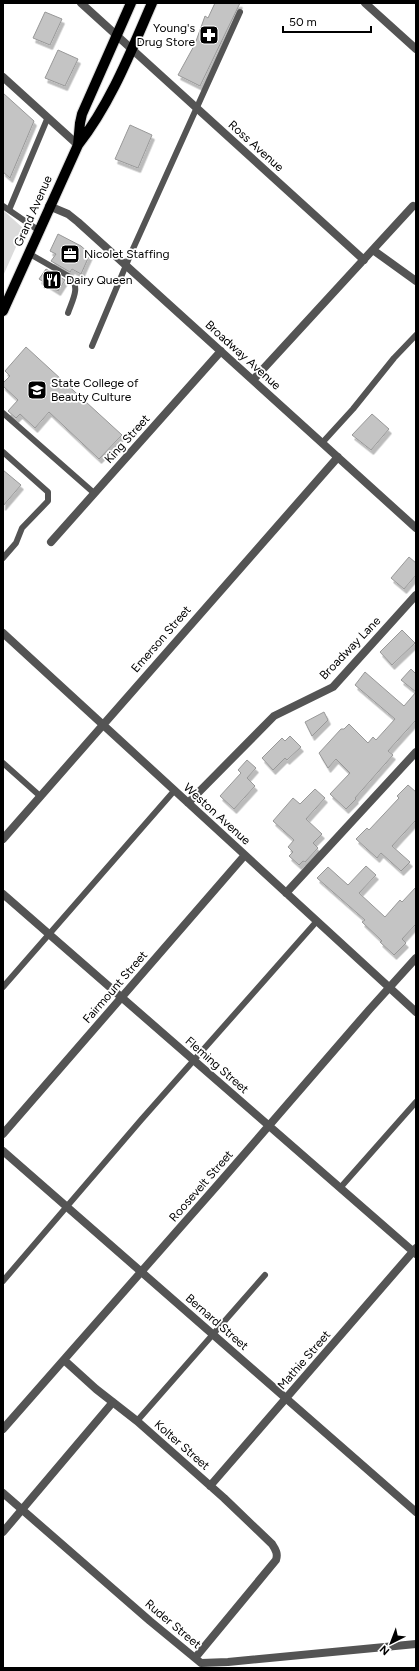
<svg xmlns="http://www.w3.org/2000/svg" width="419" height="1671" viewBox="0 0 419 1671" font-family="Figtree,sans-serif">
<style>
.green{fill:#dbdbdb}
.building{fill:#c4c4c4;stroke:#989898;filter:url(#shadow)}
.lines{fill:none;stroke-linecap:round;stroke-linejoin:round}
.primary-casing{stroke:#dbdbdb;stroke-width:12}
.service{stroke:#545454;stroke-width:6}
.minor{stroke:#545454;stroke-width:8}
.tertiary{stroke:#545454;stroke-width:8}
.primary{stroke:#000;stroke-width:10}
.labels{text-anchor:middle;stroke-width:3.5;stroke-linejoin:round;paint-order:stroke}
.poi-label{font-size:12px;fill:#000;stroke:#fff;text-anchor:start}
.street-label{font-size:12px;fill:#000;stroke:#fff}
</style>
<defs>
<filter id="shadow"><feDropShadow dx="2.5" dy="4.5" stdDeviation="0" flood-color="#0004"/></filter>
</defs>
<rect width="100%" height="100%" fill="#fff"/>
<path class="green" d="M3,210L24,229L3,276Z"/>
<path class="building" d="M215,3H240L200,86L178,75L195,44L205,16L208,18Z
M45,12L62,19L50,45L33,38Z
M58,50L78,59L65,86L45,78Z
M3,93L34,121L10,178L3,172Z
M130,125L152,135L138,168L115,159Z
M58,234L81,246L90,254L81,274L72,269L70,272L51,261L56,254L50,251Z
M46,269L65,280L58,291L39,279Z
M26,347L122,435L99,459L49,412L35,428L20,414L16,418L8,411L18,400L3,386V383L10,376L5,371Z
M372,414L389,429L371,450L352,435Z
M3,470L21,485L3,506Z
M409,557L416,563V575L404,589L391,578Z
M402,630L415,643L392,665L380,652Z
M411,669L416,674V720L388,751L393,755L355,798L356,799L346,809L330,794L350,773L336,759L328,768L319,753L341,729H344L349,724L368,743L373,737L376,740L395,719L355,685L365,672L404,706L416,692L401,680Z
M324,712L328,720L312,736L305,722Z
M290,736L301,747L287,760L285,758L273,770L262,758L282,738L285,741Z
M247,760L256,768L247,778L255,786L234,809L220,796L241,773L238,770Z
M408,785L416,792V820L392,846L410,862L401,871L381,853L377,858L356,839L367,828L369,830L399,798L397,796Z
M315,789L325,798L306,819L322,834L313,843L318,848L305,862L303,861L299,865L289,856L293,852L288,847L294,840L273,821L293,798L300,804Z
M366,866L376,875L359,893L385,917L400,900L402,902L416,887V924L402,939L406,943L394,955L380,942L382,941L362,922L365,920L317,878L328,867L348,885Z"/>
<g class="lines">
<defs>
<path id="primary" d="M78,145L80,123L82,114L131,3
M3,311L78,145C111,103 131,51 152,3"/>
</defs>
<use href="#primary" class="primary-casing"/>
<path class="service" d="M3,206L38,230
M9,210L48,117
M28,253L70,277C81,287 72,301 68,313
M92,346L132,251L240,12
M3,413L94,493
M322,443L353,409L394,358L416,335
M3,452L48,492V501L22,528L16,543L3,558
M3,763L40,796
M3,987L174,791
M340,1188L416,1102
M3,1281L141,1120L317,921
M137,1421L265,1275"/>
<path class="minor" d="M81,3L364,260
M3,77L78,145
M49,206L68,214L78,222L416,528
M373,250L416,281
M253,380L413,206
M51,542L221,351
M3,633L416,1012
M188,803L274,716L333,687L416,595
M3,839L338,457
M286,893L416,752
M3,894L416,1254
M3,1134L245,855
M3,1151L416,1512
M64,1360L96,1389L137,1421L224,1498L272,1544C276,1550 278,1554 276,1560L195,1658
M3,1429L221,1181L369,1010L416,958
M210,1486L416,1248
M3,1493L150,1621L201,1663L228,1662L416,1644
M3,1532L113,1402"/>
<path class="tertiary" d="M365,3L416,49"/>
<use href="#primary" class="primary"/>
</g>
<defs>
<symbol id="pharmacy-square" viewBox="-11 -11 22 22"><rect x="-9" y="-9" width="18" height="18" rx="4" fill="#000" stroke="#fff"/><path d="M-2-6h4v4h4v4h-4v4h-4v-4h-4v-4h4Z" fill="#fff"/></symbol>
<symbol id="office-square" viewBox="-11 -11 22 22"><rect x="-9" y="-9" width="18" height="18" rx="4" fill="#000" stroke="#fff"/><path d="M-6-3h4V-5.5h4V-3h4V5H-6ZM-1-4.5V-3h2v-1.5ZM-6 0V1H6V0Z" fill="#fff"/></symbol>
<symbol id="restaurant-square" viewBox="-11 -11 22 22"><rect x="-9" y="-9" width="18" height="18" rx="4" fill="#000" stroke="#fff"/><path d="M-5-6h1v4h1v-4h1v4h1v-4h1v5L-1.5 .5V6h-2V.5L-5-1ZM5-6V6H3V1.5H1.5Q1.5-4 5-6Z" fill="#fff"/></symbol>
<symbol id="university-square" viewBox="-11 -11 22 22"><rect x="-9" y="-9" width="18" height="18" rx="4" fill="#000" stroke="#fff"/><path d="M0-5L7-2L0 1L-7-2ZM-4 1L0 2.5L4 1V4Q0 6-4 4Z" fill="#fff"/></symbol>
</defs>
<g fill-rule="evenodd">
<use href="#pharmacy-square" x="198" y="24" width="22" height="22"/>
<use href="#office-square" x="59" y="243" width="22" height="22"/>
<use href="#restaurant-square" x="41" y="269" width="22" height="22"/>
<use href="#university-square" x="26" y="379" width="22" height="22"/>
</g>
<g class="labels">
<g class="poi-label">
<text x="195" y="32" text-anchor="end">Young's<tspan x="195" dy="14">Drug Store</tspan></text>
<text x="84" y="258">Nicolet Staffing</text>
<text x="66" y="284">Dairy Queen</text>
<text x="51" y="387">State College of<tspan x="51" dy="14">Beauty Culture</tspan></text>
</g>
<g class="street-label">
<text transform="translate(256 146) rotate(42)" y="4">Ross Avenue</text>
<text transform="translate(33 211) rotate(-66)" y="4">Grand Avenue</text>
<text transform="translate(243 355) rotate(42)" y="4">Broadway Avenue</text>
<text transform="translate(127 439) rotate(-48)" y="4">King Street</text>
<text transform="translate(161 639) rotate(-49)" y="4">Emerson Street</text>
<text transform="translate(350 648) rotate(-46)" y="4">Broadway Lane</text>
<text transform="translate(217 814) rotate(42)" y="4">Weston Avenue</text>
<text transform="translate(115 987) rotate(-49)" y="4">Fairmount Street</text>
<text transform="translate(217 1065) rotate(41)" y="4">Fleming Street</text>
<text transform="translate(201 1186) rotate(-49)" y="4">Roosevelt Street</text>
<text transform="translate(217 1322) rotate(41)" y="4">Bernard Street</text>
<text transform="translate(304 1360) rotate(-49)" y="4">Mathie Street</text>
<text transform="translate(182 1445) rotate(41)" y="4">Kolter Street</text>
<text transform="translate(173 1624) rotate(40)" y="4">Ruder Street</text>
</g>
</g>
<rect width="419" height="1671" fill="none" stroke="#000000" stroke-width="8"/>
<g transform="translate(391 1643) rotate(222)" stroke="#ffffff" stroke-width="3" paint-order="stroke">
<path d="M0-3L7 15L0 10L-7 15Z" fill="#000000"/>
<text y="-6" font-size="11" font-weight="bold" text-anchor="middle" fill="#000000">N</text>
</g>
<path d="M283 26v6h88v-6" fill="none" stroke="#000000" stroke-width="2"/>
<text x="289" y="26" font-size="12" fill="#000000" stroke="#ffffff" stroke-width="3" paint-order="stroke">50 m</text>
</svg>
